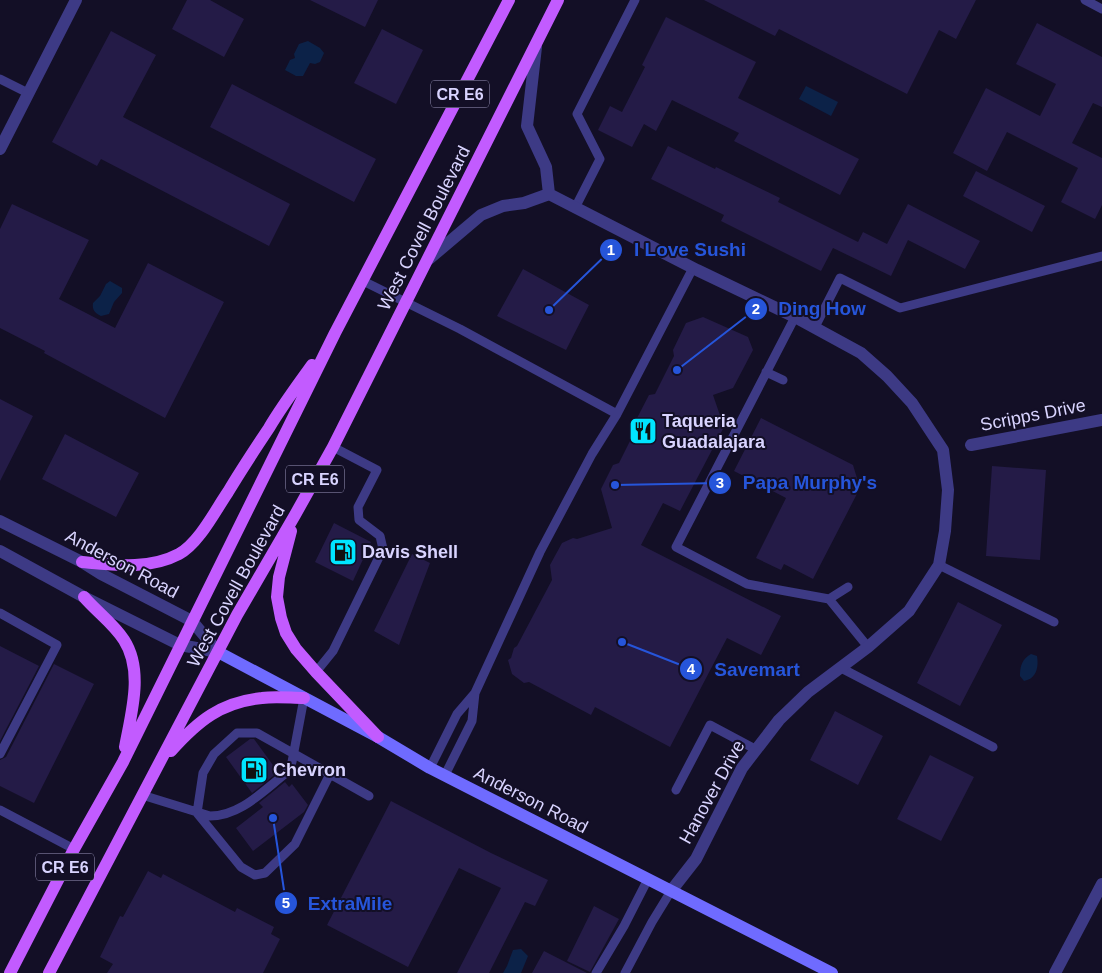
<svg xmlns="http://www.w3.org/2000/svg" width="1102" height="973" viewBox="0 0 1102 973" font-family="Helvetica,sans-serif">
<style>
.water{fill:#0c2248}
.building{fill:#241b47}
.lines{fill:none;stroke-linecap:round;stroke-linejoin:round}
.service{stroke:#3d3a85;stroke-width:9}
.minor{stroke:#3d3a85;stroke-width:12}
.tertiary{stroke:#3d3a85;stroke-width:12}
.secondary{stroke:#6f6bff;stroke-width:12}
.primary{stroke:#c25bff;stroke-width:12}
.labels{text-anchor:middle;stroke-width:4;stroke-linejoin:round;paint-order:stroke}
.shield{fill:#130f26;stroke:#9e99be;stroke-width:1}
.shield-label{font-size:16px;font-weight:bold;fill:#d9d4ff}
.street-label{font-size:18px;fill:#d9d4ff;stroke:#130f26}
.poi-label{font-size:18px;font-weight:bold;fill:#d9d4ff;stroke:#130f26;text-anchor:start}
.leader{fill:none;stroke:#2655da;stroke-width:2}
.callout-dot{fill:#2655da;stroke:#130f26;stroke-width:2}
.mark-label{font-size:15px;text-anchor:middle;font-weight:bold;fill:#fff}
.callout-label{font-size:19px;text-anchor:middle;font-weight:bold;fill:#2655da;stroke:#130f26;stroke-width:4;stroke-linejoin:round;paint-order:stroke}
</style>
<rect width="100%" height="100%" fill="#130f26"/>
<path class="water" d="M308,41L320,48L324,53L320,62L315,64L310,63L303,76H296L285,70L290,60L295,58L294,54L299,44Z
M806,86L838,102L831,116L799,99Z
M110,281L122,288V293L114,302L109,314L101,316C95,313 92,310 93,303L100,296L106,284Z
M1031,654L1037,656C1039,668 1036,679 1024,681L1020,676C1020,666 1022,659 1031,654Z
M521,949L528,956L521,973H503L507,966L513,950Z"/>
<path class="building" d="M187,0H210L244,19L224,57L172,29Z
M310,0H378L365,27Z
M704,0H976L956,39L939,30L907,94L779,29L775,36Z
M666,17L756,62L738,98L859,159L840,195L734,141L739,133L672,100L656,131L644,124L632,147L598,130L610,106L622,112L645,67L642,65Z
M1037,23L1102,57V107L1093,103L1072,143L1102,158V205L1095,219L1061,202L1078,168L1007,132L987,171L953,153L986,88L1040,116L1056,84L1016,64Z
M382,29L423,50L396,104L354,83Z
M111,31L156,55L123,117L290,204L269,246L101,159L97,166L52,142Z
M232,84L376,159L354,202L210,127Z
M668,146L715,169L716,167L780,198L778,202L858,242L863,232L887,244L908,204L980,241L965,269L908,240L891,276L833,248L821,271L721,221L724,215L651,179Z
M976,171L1045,206L1032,232L963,196Z
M12,204L89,240L59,299L115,328L148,263L224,302L165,418L44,353L45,351L0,328V229Z
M523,269L589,305L566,350L497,316Z
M703,317L748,337L753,350L733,388L713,395L724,427L680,511L663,503L641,545L781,616L761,655L727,638L670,747L595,707L591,715L529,682L524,683L512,674L508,660L511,658L514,648L517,646L552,580L550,565L562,543L573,538L577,539L612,528L601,489L613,465L619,463L638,425L636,420L649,395L655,394L674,356L673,350L686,323Z
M0,399L33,416L0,481Z
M761,418L853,465L860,488L813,579L784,564L781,570L756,558L786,498L734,471Z
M65,434L139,473L116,517L42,479Z
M992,466L1046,470L1040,560L986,556Z
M334,523L371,542L353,581L315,562Z
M412,554L430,563L399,645L374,631Z
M958,602L1002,625L960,706L917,683Z
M0,646L39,666L0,741Z
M54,664L94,684L34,803L0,786V760L6,757Z
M835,711L883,736L858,785L810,760Z
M250,739H254L278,772L252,793L226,757Z
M930,755L974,777L941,841L897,819Z
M285,782L289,787L292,784L308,805L304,812L253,851L236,828L263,807L259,803Z
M391,801L491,853L548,880L535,906L525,902L489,973H457L501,888L459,868L408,967L327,925Z
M148,871L161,878L163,874L235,912L237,908L274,927L271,934L280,939L263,973H107L113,964L100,957L120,916L123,917Z
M594,906L619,919L590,972L567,961Z
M544,951L587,973H532Z"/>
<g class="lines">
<path class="service" d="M1085,0L1102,9
M0,79L28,93
M575,208L600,159L577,114L635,0
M363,281L460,329L617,414
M795,317L676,547L747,584L829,599L868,647
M815,327L840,278L900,308L1102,256
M766,372L783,380
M939,565L1054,622
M829,599L848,587
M0,613L57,645L0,754
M841,668L993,747
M316,672L333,651L383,549L380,536L359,520L358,507L377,470L333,447
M430,768L457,714L475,693L540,552L592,454L617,414L693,268
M330,774L295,844L265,873L255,875L241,867L197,813L203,773L214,754L237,733H257L369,796
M445,775L472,721L475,693
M676,790L710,725L755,749
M142,795L210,816C240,816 263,791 285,774L292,762L304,698
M0,810L74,849
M596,973L624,926L648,879
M625,973L652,922L671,891"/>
<path class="minor" d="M536,47L527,126L546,167L549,194
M0,149L76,0
M429,259L481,215L503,206L524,203L549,194L697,270L795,317L861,353L887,376L912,403L943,450L948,490L945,531L939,565L909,611L868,647L808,692L779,720L742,768L696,859L671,891
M971,445L1102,420
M1055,973L1102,884"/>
<path class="tertiary" d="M0,521L82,562L101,574L192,621L218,652
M0,551L84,597L180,645L218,652"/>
<path class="secondary" d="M218,652L378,737L430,768L832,973"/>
<path class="primary" d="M291,531L279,577L277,597L281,618L286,633L296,649L316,672L378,737
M82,562C114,565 149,570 179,554C199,543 215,511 228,492C241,470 255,449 269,428C282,406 297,386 312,365
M84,597C97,612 114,624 124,640C144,671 131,714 125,747
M171,751C198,721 221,702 262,698C276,696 291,698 304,698
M10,973L74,849L123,762L335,333L509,0
M49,973L237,615L295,515L333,447L558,0"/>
</g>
<defs>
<symbol id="restaurant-square" viewBox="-11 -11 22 22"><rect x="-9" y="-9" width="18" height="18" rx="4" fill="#00e5ff" stroke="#130f26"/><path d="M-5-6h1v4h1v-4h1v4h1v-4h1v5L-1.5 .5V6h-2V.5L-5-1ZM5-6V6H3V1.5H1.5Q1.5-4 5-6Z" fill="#111"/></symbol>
<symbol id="fuel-square" viewBox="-11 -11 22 22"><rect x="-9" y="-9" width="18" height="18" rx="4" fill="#00e5ff" stroke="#130f26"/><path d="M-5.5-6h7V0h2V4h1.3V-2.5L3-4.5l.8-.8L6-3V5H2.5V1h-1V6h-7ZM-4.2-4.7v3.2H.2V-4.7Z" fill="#111"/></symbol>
</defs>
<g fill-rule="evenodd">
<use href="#restaurant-square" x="627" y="415" width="32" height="32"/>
<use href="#fuel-square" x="327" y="536" width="32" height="32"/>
<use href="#fuel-square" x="238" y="754" width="32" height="32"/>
</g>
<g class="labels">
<g class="shield">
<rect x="431" y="80.5" width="58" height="27" rx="4"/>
<rect x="286" y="465.5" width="58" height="27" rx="4"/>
<rect x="36" y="853.5" width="58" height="27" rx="4"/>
</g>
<g class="shield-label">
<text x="460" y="100">CR E6</text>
<text x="315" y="485">CR E6</text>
<text x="65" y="873">CR E6</text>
</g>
<g class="street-label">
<text transform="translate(424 228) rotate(-63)" y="6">West Covell Boulevard</text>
<text transform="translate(1033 415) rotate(-11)" y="6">Scripps Drive</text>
<text transform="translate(122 564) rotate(28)" y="6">Anderson Road</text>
<text transform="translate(236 586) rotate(-61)" y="6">West Covell Boulevard</text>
<text transform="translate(712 792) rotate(-61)" y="6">Hanover Drive</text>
<text transform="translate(531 800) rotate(27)" y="6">Anderson Road</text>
</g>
<g class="poi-label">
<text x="662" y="427">Taqueria<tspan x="662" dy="21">Guadalajara</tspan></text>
<text x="362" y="558">Davis Shell</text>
<text x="273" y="776">Chevron</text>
</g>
</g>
<path class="leader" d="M549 310L611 250M677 370L756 309M615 485L720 483M622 642L691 669M273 818L286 903"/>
<g class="callout-dot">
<circle cx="549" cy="310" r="5"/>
<circle cx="677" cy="370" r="5"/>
<circle cx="615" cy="485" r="5"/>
<circle cx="622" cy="642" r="5"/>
<circle cx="273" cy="818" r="5"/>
<circle cx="611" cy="250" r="12"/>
<circle cx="756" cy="309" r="12"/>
<circle cx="720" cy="483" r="12"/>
<circle cx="691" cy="669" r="12"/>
<circle cx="286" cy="903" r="12"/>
</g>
<g class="mark-label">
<text x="611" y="255">1</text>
<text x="756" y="314">2</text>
<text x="720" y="488">3</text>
<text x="691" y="674">4</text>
<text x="286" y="908">5</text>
</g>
<g class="callout-label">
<text x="690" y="256">I Love Sushi</text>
<text x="822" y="315">Ding How</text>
<text x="810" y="489">Papa Murphy's</text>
<text x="757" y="676">Savemart</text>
<text x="350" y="910">ExtraMile</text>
</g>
</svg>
